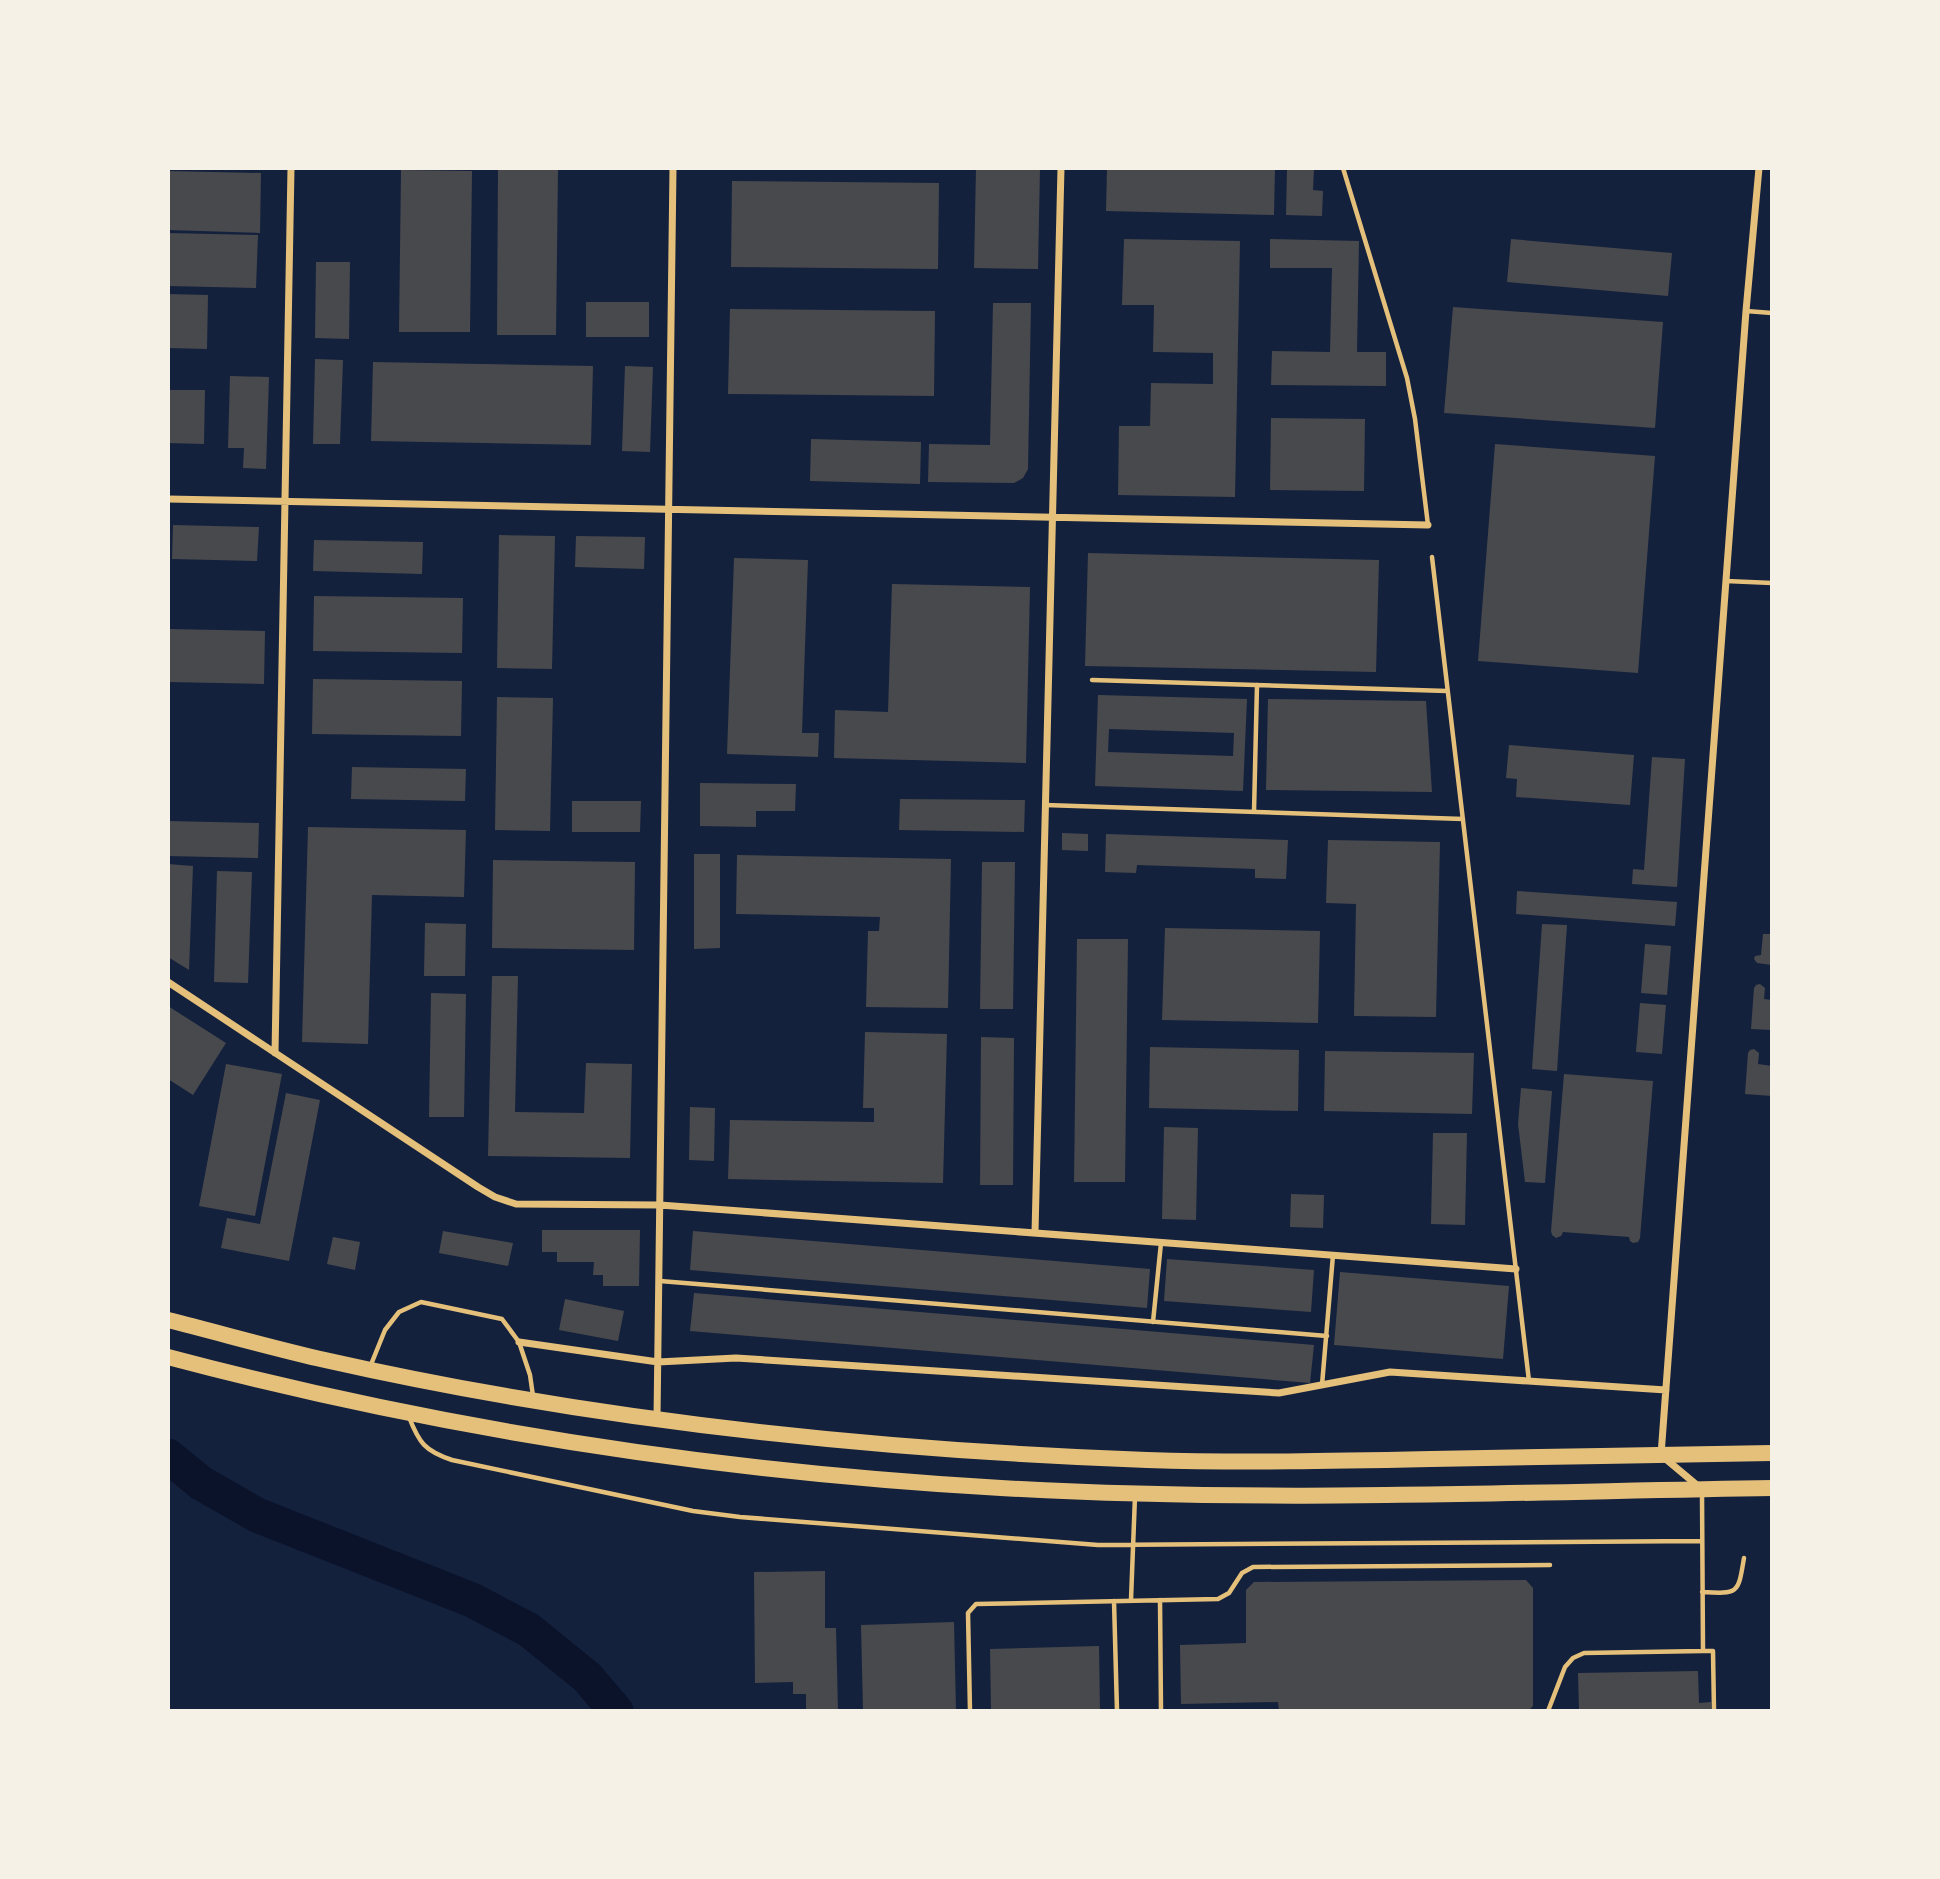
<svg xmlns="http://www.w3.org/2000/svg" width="1940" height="1879" viewBox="0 0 1940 1879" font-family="'Space Grotesk',sans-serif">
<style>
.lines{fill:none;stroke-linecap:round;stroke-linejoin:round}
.river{stroke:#0b132b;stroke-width:35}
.building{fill:#48494c;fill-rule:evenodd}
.service{stroke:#e5c07b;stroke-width:4.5}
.minor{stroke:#e5c07b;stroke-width:7}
.trunk{stroke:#e5c07b;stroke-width:16}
</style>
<rect width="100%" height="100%" fill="#14213d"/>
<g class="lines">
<path class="river" d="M168,1456L201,1483L257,1515L472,1600L529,1630L587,1677L616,1711"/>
</g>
<path class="building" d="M498,168H558L556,335H497Z
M976,168H1040L1038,269L974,268Z
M1107,168H1275L1274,215L1106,211Z
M1287,168H1314L1313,190L1323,191L1322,216L1286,215Z
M401,170L472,171L470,332H399Z
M168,171L261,173L260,233L168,230Z
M732,181L939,183L938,269L731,267Z
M168,233L258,235L256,288L168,286Z
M1124,239L1240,241L1235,497L1118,495L1119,426H1150L1151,383L1213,384V353L1153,352L1154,305H1122Z
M1270,239L1359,241L1357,352H1386V386L1271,385L1272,351L1330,352L1332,268H1270Z
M1511,239L1672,253L1668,296L1507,282Z
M316,262H350L349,339L315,338Z
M168,294L208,295L207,349L168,348Z
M586,302H649V337H586Z
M993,303H1031L1028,469L1023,478L1014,483L928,482L929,444L990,445Z
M1453,307L1663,322L1655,428L1444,413Z
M730,309L935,311L934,396L728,394Z
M315,359L343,360L340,444H313Z
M373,362L593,366L591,445L371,441Z
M625,366L653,367L650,452L622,451Z
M230,376L269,377L266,469L243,468L244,448H228Z
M168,390H205L204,444L168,443Z
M1271,418L1365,419L1364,491L1270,490Z
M811,439L921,442L920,484L810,481Z
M1495,444L1655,456L1638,673L1478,661Z
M173,525L259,527L257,561L172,559Z
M499,535L555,536L552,669L497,668Z
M576,536L645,537L644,569L575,567Z
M314,540L423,542L422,574L313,571Z
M1088,553L1379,560L1376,672L1085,666Z
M734,558L808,560L802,733H819L818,757L727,754Z
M892,584L1030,587L1026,763L834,758L835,710L888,712Z
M314,596L463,598L462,653L313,651Z
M168,629L265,631L264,684L168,682Z
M313,679L462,681L461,736L312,734Z
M1098,695L1247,699L1243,791L1095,786ZM1109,729L1234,733L1233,756L1108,752Z
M497,697L553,698L550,831L495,830Z
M1268,699L1426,701L1432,792L1266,790Z
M1509,745L1634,755L1630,805L1516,797L1517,779L1506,778Z
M1652,757L1685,759L1677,887L1632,884L1633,869L1644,870Z
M352,767L466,769L465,801L351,799Z
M700,783L796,784L795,811H756V827L700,826Z
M900,799L1025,800L1024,832L899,830Z
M572,801H641L640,832H572Z
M168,821L259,823L258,858L168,856Z
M308,827L466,830L464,897L372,895L368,1044L302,1042Z
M1062,833L1088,834V851L1062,850Z
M1106,834L1288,840L1286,879L1255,878V869L1137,865L1136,873L1105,872Z
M1328,840L1440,842L1436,1017L1354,1016L1356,904L1326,903Z
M694,854H720V948L694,949Z
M737,855L951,859L948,1008L866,1007L868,931H879L880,917L736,914Z
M493,860L635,862L634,950L492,948Z
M982,862H1015L1013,1009H980Z
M168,864L193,866L189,970L168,957Z
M217,871L252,872L248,983L214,982Z
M1517,891L1677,902L1675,926L1516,914Z
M425,923L466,924L465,976H424Z
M1542,924L1567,925L1557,1071L1532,1069Z
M1165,928L1320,931L1318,1023L1162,1020Z
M1763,934H1772V965L1757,963L1754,959L1755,956L1761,955Z
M1077,939H1128L1125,1182H1074Z
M1645,944L1671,946L1667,995L1641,993Z
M492,976H518L515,1112L584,1113L586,1063L632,1064L630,1158L488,1156Z
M1760,984L1765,988L1764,999L1772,1000V1030L1751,1029L1754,988L1756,985Z
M431,993L466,994L464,1117H429Z
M1640,1003L1666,1005L1662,1054L1636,1052Z
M168,1006L226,1043L193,1095L168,1079Z
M865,1032L947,1034L943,1183L728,1179L730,1120L874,1122V1108H863Z
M981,1037L1014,1038L1013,1185H980Z
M1150,1047L1299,1050L1298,1111L1149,1108Z
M1754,1049L1759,1053L1758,1064L1772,1066V1096L1745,1094L1748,1053L1750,1050Z
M1325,1051L1474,1053L1472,1114L1324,1111Z
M226,1064L282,1074L255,1216L199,1206Z
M1564,1074L1653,1081L1640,1238L1638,1242L1633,1243L1630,1241L1629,1237L1563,1232L1561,1236L1556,1238L1552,1235L1551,1231Z
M1521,1088L1552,1091L1545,1183L1525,1182L1518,1124Z
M286,1093L320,1100L289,1261L221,1248L227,1218L260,1224Z
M690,1107L715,1108L714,1161L689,1160Z
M1164,1127L1198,1128L1196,1220L1162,1219Z
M1433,1133H1467L1465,1225L1431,1224Z
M1291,1194L1324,1195L1323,1228L1290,1227Z
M542,1230H640L639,1286H603V1275H593L594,1262H557V1252H542Z
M443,1231L513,1243L508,1266L439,1253Z
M693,1231L1150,1269L1147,1308L690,1270Z
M333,1237L360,1242L355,1270L327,1264Z
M1167,1259L1314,1270L1311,1312L1164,1301Z
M1340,1272L1509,1286L1503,1359L1334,1345Z
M694,1293L1314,1345L1310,1383L690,1331Z
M565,1299L624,1311L618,1341L559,1330Z
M825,1571V1628H836L838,1711H806V1694H793V1682L755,1683L754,1572Z
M1526,1580L1533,1588V1706L1528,1711H1279L1278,1702L1181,1704L1180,1645L1246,1643V1590L1254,1582Z
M954,1622L956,1711H863L861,1625Z
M1099,1646L1100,1711H991L990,1649Z
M1698,1671L1699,1703L1711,1702V1711H1579L1578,1673Z"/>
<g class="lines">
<path class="service" d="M1343,168L1407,378L1415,419L1428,525
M1746,311L1772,313
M1432,557L1529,1381
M1726,581L1772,583
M1092,680L1447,691
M1045,805L1463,819
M1254,812L1257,685
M660,1281L1327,1336
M1153,1322L1161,1243
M370,1367L385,1330L399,1312L421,1302L502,1319L519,1342L530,1375L533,1396
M1322,1385L1333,1255
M409,1417C419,1443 425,1451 452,1460L693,1511L740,1517L1098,1545L1702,1541
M1702,1493L1703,1651H1713L1714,1711
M1702,1592C1739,1594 1738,1594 1744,1558
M1131,1600L1135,1496
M1160,1600L1161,1711
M1114,1601L1117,1711
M970,1711L968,1613L976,1604L1218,1599L1229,1593L1242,1573L1253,1567L1550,1565
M1548,1711L1565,1667L1573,1658L1584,1653L1703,1651"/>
<path class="minor" d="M168,499L1428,525
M168,982L478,1187L495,1197L516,1204L660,1205L1516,1269
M275,1053L291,168
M1035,1233L1061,168
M519,1342L658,1362L736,1358L1279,1393L1390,1372L1666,1390
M657,1418L673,168
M1698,1486L1661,1455L1746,311L1759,168"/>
<path class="trunk" d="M168,1320C220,1333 272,1348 325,1360C595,1421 871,1450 1147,1460C1241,1463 1336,1461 1431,1459C1545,1457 1658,1455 1772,1453
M168,1357C439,1429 721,1472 1001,1488C1257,1503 1515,1492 1772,1488"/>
</g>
<rect width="1940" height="1879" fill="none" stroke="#f6f1e7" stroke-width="340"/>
</svg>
